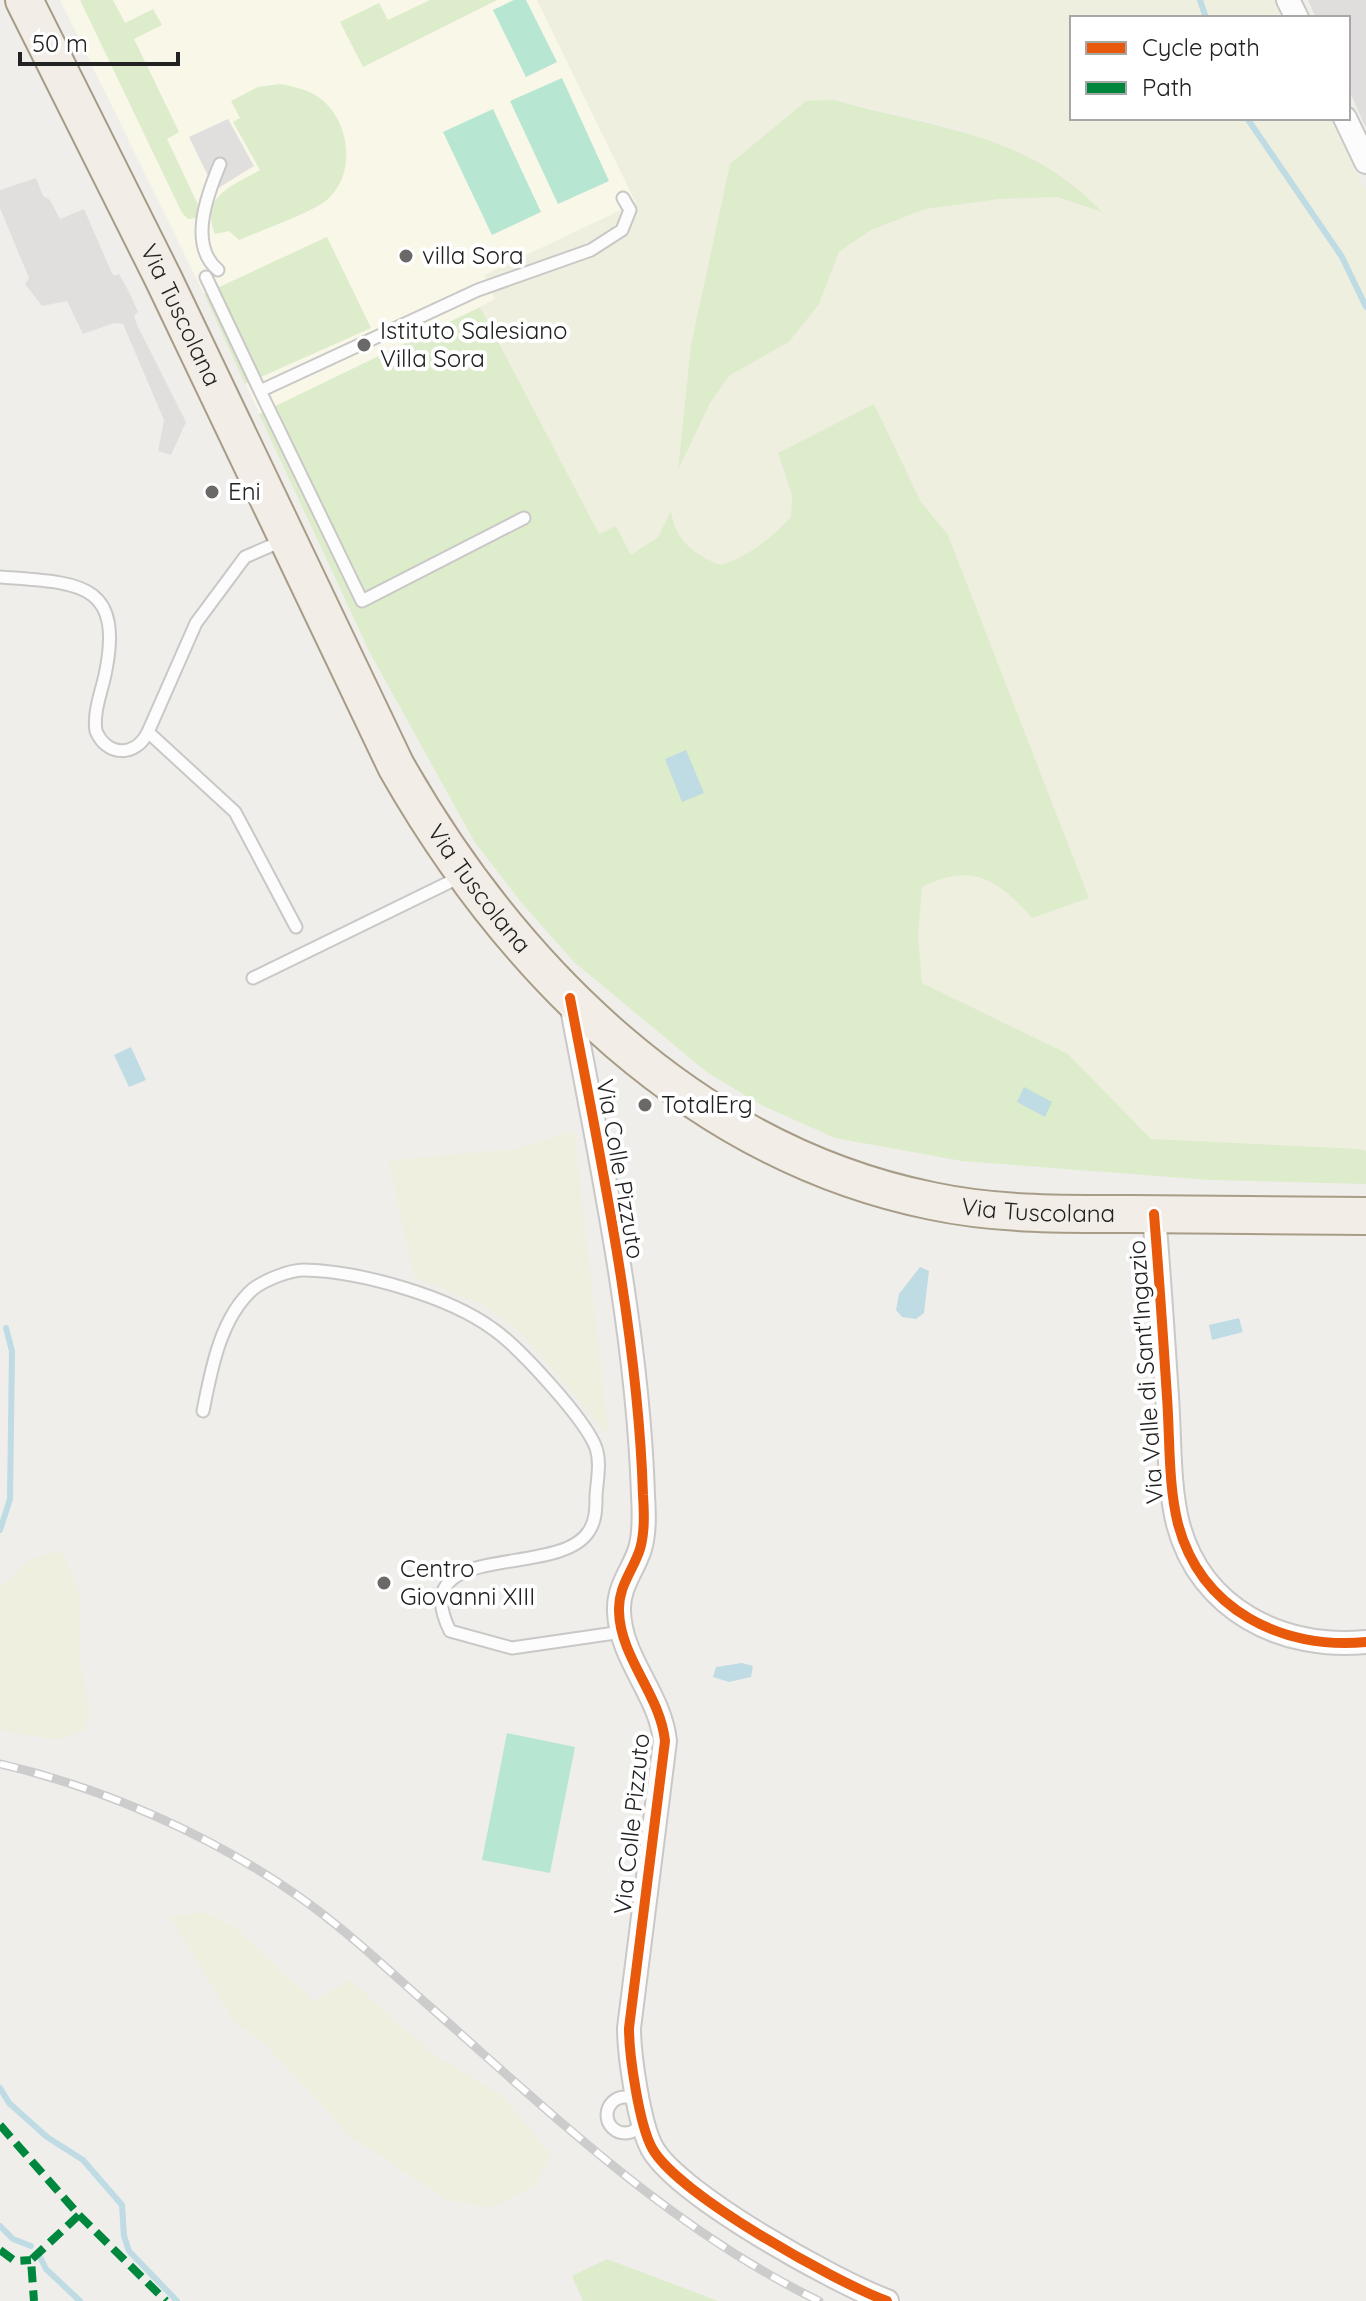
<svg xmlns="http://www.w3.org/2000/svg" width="1366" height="2301" viewBox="0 0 1366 2301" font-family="Quicksand,sans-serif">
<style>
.residential{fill:#dfdedc}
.education{fill:#f8f7e8}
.farmland{fill:#efefdf;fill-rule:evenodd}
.grass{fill:#ddeccb}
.pitch{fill:#b7e6d2}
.parking{fill:#e0dfde}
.water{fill:#bfdbe3}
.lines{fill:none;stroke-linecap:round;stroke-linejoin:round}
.stream{stroke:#bfdbe3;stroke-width:6}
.lane-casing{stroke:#c9c8c7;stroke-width:15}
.street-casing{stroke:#c9c8c7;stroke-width:26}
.primary-casing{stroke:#a79c86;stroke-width:40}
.lane{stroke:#fdfcfc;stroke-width:11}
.street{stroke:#fdfcfc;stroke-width:22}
.primary{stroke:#f3ede7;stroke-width:36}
.rail-casing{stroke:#ccc;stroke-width:9}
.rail{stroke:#fff;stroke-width:6;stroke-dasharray:18;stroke-linecap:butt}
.quiet{stroke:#00873e;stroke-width:8;stroke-dasharray:16 8;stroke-linecap:butt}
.cycleway-casing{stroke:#fff;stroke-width:15}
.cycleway{stroke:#e8590c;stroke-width:10}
.poi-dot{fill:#6a6968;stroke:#fff;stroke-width:3}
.labels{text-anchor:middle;stroke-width:8;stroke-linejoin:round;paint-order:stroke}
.poi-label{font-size:24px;fill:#222;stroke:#fff;text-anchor:start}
.street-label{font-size:24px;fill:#222;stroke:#fff}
</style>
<rect width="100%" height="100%" fill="#f0eeeb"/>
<path class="residential" d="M1308,0H1366V128L1348,88V18H1316Z"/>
<path class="education" d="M60,0H537L636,203L485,275L496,299L481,306L581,499L369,651L204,294Z"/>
<path class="farmland" d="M537,0H1274L1282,18H1072V118H1331L1366,191V1151L1151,1139L1068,1054L922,983L918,935L922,887L946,874L983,876L1011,894L1032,918L1088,898L948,535L921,502L874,405L779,465L792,496L791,517L767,542L738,559L720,565L703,558L685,544L673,528L670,512L658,537L630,555L599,535L480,307L495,299L484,275L636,203ZM834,100L960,129L1100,212L1057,197L999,199L925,209L871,230L839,252L819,304L789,342L730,374L710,403L679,467L776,126L788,115Z
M574,1131L609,1436L520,1332L485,1306L414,1277L388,1160L515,1149Z
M62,1551L81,1596L80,1662L90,1713L83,1732L57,1740L0,1730V1588L31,1558Z
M205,1912L235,1927L315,2002L349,1979L433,2054L503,2096L551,2155L534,2187L493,2208L447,2200L351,2137L264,2043L234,2022L170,1917Z"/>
<path class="grass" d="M80,0H113L125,23L153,9L162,25L134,39L179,132L167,139L200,209L197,218L188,219L182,213Z
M430,0H497L363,67L340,22L379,3L388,20Z
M280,84C295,87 308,89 321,99C350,122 356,172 329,198C315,212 259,231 239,240L229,231L215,234C199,196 233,186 260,170L233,122L240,118L231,101L258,87Z
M834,100C933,128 1027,132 1102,212L1057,197L999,199L925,209L871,230L839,252L819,304L789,342L730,375L710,403L678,470L691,345L730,164L806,101Z
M327,237L371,328L245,384L204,294Z
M480,307L599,534L616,526L631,555L658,537L671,511C675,540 693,554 720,565C750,556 770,539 791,517L792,496L778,453L874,404L921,502L948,535L1089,898L1032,918C998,879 972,862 922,887L918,935L922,983L1068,1054L1151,1139L1358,1149L1366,1151V1184L1210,1180L962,1161L835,1138L763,1106L708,1073L574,962L520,901L474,841L369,651L259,414Z
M607,2259L718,2301H583L572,2276Z"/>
<path class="pitch" d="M514,0H526L557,62L526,77L493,10Z
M562,78L609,181L558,204L510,101Z
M493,109L541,212L492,235L443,132Z
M507,1733L575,1747L550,1873L482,1860Z"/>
<path class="parking" d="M228,119L254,166L215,190L189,137Z
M36,178L43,196L50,200L60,219L84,209L111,271L114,276L119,274L129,292L138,312L134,316L137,325L186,422L171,455L158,451L164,420L123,324L114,323L83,334L67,301L42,306L25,284L29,278L0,208V190Z"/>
<path class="water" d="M686,750L704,793L682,802L665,759Z
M131,1047L146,1080L129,1087L114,1055Z
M1024,1087L1052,1102L1045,1117L1017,1102Z
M920,1267L929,1271L924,1313L916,1319L902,1317L896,1310L899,1294Z
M1239,1318L1243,1332L1212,1340L1209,1325Z
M742,1663L753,1666L751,1677L729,1682L713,1677L716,1667Z"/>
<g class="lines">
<path class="stream" d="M1200,0L1206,18
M1247,118L1342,257L1366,307
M0,1530L10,1499L12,1351L6,1328
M0,2088L9,2103L47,2137L83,2160L122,2205L124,2236L129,2251L177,2301
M0,2226L13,2239L31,2246
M40,2257L46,2269L80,2301"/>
<defs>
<path id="lane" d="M218,270C188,245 207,195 220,164
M206,277L260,391L478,290L591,250L622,230L630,210L623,198
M260,391L362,601L524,518
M282,541L245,557L196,623L148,732L235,812L296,927
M0,577C77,583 125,580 105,675C101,693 93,713 96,731C107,757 136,757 148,732
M253,978L462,876
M203,1411C211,1371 220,1318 253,1289C265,1280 289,1270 304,1270C359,1271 448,1296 493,1329C519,1347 586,1420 596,1448C601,1463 597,1480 596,1496C596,1507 596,1521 589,1531C559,1580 404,1538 450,1631L512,1648L622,1632
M607 2115a18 18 0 1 1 36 0a18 18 0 1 1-36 0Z"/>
<path id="street" d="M1288,0L1297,18
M1345,118L1366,162
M570,998C600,1157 638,1333 643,1495C644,1512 645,1532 640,1549C633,1571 618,1586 619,1611C620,1658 660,1694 665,1741L629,2028C629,2055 639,2124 652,2148C677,2194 835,2282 887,2301
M1154,1214C1159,1275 1163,1336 1167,1397C1170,1438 1168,1484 1178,1524C1201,1610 1282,1650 1366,1642"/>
<g id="primary">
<path id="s1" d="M24,0L163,278L396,766C512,970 695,1153 932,1201C998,1215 1064,1214 1131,1214C1209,1215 1288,1215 1366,1216"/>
</g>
</defs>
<use href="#lane" class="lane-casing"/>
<use href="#street" class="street-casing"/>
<use href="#primary" class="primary-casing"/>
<use href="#lane" class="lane"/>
<use href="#street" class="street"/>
<use href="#primary" class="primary"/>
<defs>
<path id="rail" d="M0,1764C104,1788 211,1835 298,1896C344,1928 386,1968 428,2005C551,2113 671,2229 819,2301"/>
</defs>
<use href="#rail" class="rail-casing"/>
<use href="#rail" class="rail"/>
<path class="quiet" d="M0,2125L79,2215L31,2260L34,2301
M79,2215L166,2301
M0,2250L15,2261L31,2260"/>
<defs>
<path id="cycleway" d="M570,998C600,1157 638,1333 643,1495C644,1512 645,1532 640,1549C633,1571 618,1586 619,1611C620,1658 660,1694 665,1741L629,2028C629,2055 639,2124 652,2148C677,2194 835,2282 887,2301
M1154,1214C1159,1275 1163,1336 1167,1397C1170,1438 1168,1484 1178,1524C1201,1610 1282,1650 1366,1642"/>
</defs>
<use href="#cycleway" class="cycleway-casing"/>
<use href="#cycleway" class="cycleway"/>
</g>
<g class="poi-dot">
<circle cx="406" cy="256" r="8"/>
<circle cx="364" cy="345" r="8"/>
<circle cx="212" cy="492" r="8"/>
<circle cx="645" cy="1105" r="8"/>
<circle cx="384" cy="1583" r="8"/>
</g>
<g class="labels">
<g class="poi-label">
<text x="422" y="264">villa Sora</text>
<text x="380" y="339">Istituto Salesiano<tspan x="380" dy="28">Villa Sora</tspan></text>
<text x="228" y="500">Eni</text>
<text x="661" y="1113">TotalErg</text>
<text x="400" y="1577">Centro<tspan x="400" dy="28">Giovanni XIII</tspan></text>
</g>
<g class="street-label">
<text dy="8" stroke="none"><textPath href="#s1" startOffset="352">Via Tuscolana</textPath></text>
<text dy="8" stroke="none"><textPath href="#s1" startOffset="1000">Via Tuscolana</textPath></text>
<text transform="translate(620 1169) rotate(80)" y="8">Via Colle Pizzuto</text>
<text dy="8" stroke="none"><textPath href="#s1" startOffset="1670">Via Tuscolana</textPath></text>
<text transform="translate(1146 1372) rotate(-94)" y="8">Via Valle di Sant'Ingazio</text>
<text transform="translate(632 1824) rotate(-84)" y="8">Via Colle Pizzuto</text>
</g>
</g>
<rect x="1070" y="16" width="280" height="104" fill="#ffffff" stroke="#a7a7a7" stroke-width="2"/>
<rect x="1086" y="42" width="40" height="12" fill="#e8590c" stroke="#a7a7a7" stroke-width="2"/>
<text x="1142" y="56" font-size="24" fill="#222222">Cycle path</text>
<rect x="1086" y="82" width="40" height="12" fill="#00873e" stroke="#a7a7a7" stroke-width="2"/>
<text x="1142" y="96" font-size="24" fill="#222222">Path</text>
<path d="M20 52v12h158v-12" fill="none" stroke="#222222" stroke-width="4"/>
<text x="32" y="52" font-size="24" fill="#222222" stroke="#ffffff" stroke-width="6" paint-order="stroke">50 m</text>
</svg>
